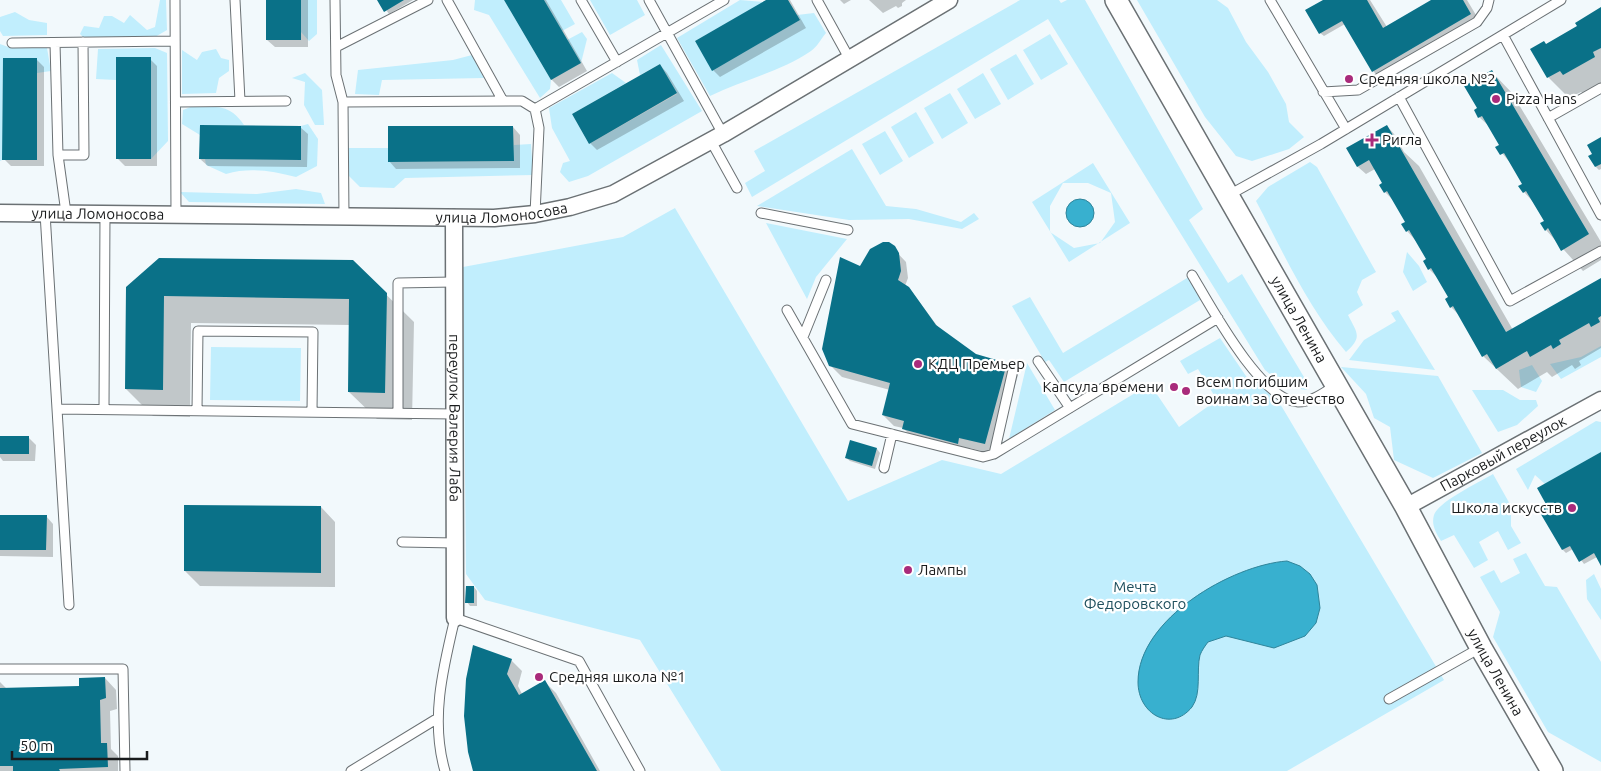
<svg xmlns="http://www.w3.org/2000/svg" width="1601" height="771" viewBox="0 0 1601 771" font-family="Ubuntu,sans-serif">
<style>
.green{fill:#c1eefd;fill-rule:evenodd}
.water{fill:#38b0cf;stroke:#2f849a}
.shadow{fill:#0003}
.building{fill:#0a7188}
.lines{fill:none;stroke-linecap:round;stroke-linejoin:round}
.service-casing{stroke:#6b7174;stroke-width:11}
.minor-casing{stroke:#6b7174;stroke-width:19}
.tertiary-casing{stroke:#6b7174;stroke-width:24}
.service{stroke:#fff;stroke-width:9}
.minor{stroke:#fff;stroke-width:16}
.tertiary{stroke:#fff;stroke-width:21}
.poi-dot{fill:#a92b7b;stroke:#fff;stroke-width:2}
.labels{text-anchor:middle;stroke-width:4.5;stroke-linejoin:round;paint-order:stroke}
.poi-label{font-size:15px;fill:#1a1c1d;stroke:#fff;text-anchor:start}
.street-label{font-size:15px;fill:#1a1c1d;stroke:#fff}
.park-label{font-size:15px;fill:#1e4f5d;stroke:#fff}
</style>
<rect width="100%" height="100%" fill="#f2f9fc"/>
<path class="green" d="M160,0H166L167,30L155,37H83L80,34L84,26L99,28L104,16H112L124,23L130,15L147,30L155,27Z
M301,0H317V34L309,41L301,32Z
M475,0H504L551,80L550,89L540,98L489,15L474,10Z
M544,0H561L575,24L562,31Z
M590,0H637L645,15L610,35Z
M740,0L764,2L695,41L712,70L800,20L797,15L814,13L826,33C821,39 817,47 811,51C780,72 743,80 710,96L677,38Z
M1020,0H1059L1061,3L1067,0H1085L1203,209L1189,220L1228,283L1242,274L1307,382V390L1286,387L1265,370L1048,19L752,197L745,183L765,171L754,151Z
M1137,0H1217L1228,8L1246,42L1268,72L1286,104L1289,122L1304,137L1289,149L1252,161L1236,156L1205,117Z
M15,12L29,20L47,23V35L3,36L0,31V17Z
M582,32L587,39L581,63L567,40Z
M1050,34L1068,64L1041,80L1023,50Z
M0,44L11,48H47L51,71L37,73V58H3L2,160L0,161Z
M661,45L702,111L588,176L569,182L560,172L563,163L570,161L552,128L549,108L612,73L626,83L572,114L589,144L677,94L660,64L640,75L637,60Z
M155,48L167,53L168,141L151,159L116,80L96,79L98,49Z
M216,49L221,58L229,60V71L219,78L216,93L182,94V50L197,60L202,52Z
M1016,54L1034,84L1008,100L990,69Z
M472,55L484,78L382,80L379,95L355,94L358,70L453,60Z
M305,73L322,90L324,125H315L304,105L305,82L292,78Z
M983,73L1001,104L975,119L957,89Z
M950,93L968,123L942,139L924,108Z
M193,106C217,107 230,104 244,125H200V135L182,124L183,110Z
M916,112L934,143L909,158L891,127Z
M308,124L318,139L317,166L296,177C272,171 250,167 226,174L206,165L205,159L300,160L301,126Z
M885,131L903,161L880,175L862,144Z
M531,144L533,175L405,178L394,188L360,187L349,176L348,148H388V162L513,161L514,145Z
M852,149L886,206L916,209L961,222L974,213L979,219L962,229L909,219L849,220L757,206Z
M1310,162L1317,167L1376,272L1362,280L1357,292L1363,305L1348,315C1357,333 1363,337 1346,352C1308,308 1283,252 1256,201L1268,187Z
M1093,163L1130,223L1069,262L1032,202ZM1063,183H1088L1111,193L1115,222L1100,243L1074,248L1050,232V206Z
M296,189L321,193L325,204L189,202L180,192L257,194Z
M675,208L848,501L942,460L1001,474L1150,384L1179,427L1217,400L1198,369L1188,374L1180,361L1220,338L1248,379L1263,384L1282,407L1444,680L1287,771H721L640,640L485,600L466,574L463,267L623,237Z
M766,223L847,239L816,277L807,299Z
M1407,252L1419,266L1427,282L1413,291L1403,272Z
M1192,275L1205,297L1064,382L1049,360L1045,362L1012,306L1030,297L1063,353Z
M1398,310L1435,370L1349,360L1364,340L1396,321L1391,313Z
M1601,346V357L1561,379L1550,364L1581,357Z
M211,347L301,348L300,401L210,400Z
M1027,363L1055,410L1009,439Z
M1532,365L1542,381L1536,392L1521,387L1519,370Z
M1341,367L1438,376L1482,453L1433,478L1394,460L1390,427L1374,418L1366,394Z
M1472,390H1503L1520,400H1536L1538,406L1517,425L1498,432Z
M1596,421L1601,422V452L1545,484L1535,475L1528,490L1516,469Z
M1493,474L1511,506V526L1521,543L1508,550L1498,531L1479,542L1488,560L1474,568L1454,535L1441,541C1436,533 1431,525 1434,515C1439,501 1480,482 1493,474Z
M1526,553L1545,586L1557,587L1601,662V762L1548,732L1493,637L1500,612L1480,577L1494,570L1501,583L1520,573L1513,559Z
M1594,574L1601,589V620L1587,599L1586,580Z"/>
<path class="water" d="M1066 213a14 14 0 1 1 28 0a14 14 0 1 1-28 0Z
M1287,561L1300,566L1310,574L1317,585L1320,608L1316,623L1305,636L1274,648L1226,636L1208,642C1205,646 1202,650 1200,655C1196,671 1202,693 1192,707C1171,733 1138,714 1138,682C1138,619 1232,565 1287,561Z"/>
<path class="shadow" d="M268,0H308V47H275L267,40Z
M379,0H413L389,14Z
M505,0H546L587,71L559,87L552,80Z
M769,0H790L806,28L720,77L713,70Z
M840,0H851L844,4Z
M869,0H906L902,3V6L898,8L896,6L883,13Z
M1325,0H1370L1387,27L1433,0H1467L1482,25L1384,82L1373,71L1345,24L1324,36L1320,33Z
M1601,9V86L1585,95L1581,92L1569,98L1548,77L1532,49L1546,45L1578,26Z
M36,59L44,67V166H11L4,159Z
M150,59L157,66V166H125L117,158Z
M660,65L667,73L684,101L597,150L590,143Z
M1492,72L1512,93L1601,242V260L1583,271L1546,230V222L1535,204L1524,192L1523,184L1512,165L1497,147L1501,145L1490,127L1479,117V109Z
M1387,126L1394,134L1404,152L1419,166L1513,330L1601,279V348L1579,361L1581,365L1575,369L1572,365L1552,377L1547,372L1518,389L1483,356L1461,317L1451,307L1449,298L1439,279L1429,269L1428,260L1417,242L1407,231L1406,222L1395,202L1385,192L1384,183L1375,169L1366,174L1358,167L1348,149Z
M300,127L308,134L307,167L208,166L200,159Z
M513,127L520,135V168L396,169L389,161Z
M1601,138V169L1599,170L1596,167L1594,154Z
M888,243L906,262L908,278L905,286L912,292L938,327L974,355L1007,364L1018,375L996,455L970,448L969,454L914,439L903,428L894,426L883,415L890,390L842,377L830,365L859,267Z
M353,262L414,322L412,420L377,419L349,392L350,325L191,323L190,417L153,416L126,389L128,288Z
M0,437H28L36,445L35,461H3L0,457Z
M851,442L877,449L880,453L875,469L850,461L846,458Z
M1601,453V563L1597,557L1584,564L1573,549L1566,553L1563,550L1549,506Z
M321,507L335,522V587L200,586L185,571Z
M0,516H46L53,524V557L0,556Z
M474,587L477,591V606H470L467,602Z
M511,660L522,671L518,686L522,694L545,682L556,693L600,771H474Z
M105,678L116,690L117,709L110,711L111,749L118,756V771H0V682L7,689L81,687Z"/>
<path class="building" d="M266,0H301V40H266Z
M377,0H404L384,12Z
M504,0H544L581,63L551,80Z
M766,0H788L800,20L712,71L695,41Z
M1323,0H1367L1383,28L1431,0H1463L1471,14L1372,72L1342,21L1319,34L1305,10Z
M1601,7V48L1593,52L1595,57L1563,75L1560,71L1547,78L1530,49L1544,41L1546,44L1577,26L1575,23Z
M116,57H151V159H116Z
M3,58H37V160H2Z
M660,64L677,93L589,144L572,114Z
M1492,70L1589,234L1561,251L1548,228L1545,231L1540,223L1544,221L1526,191L1523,193L1518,186L1522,184L1504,153L1500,155L1495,147L1499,145L1482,116L1478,118L1474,110L1477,108L1464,86Z
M200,125L301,126V160L199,159Z
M1387,125L1506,332L1601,278V316L1598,318L1600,322L1591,327L1589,323L1559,340L1561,344L1553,349L1551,345L1530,357L1527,351L1496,369L1487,354L1482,357L1453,306L1450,308L1445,299L1448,297L1431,268L1428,270L1423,261L1426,259L1409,230L1406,232L1401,224L1405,222L1387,191L1384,193L1379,185L1382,183L1369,160L1357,167L1346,148Z
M388,126H513L514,161L388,162Z
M1601,137V164L1595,167L1588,156L1592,154L1587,145Z
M883,242H889L895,246L899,253L901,271L898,280L909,287L936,325L976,354L1007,363L985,444L959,438L958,444L902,429L904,421L882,415L890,383L829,366L822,349L840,257L860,266L870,249Z
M159,258L353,260L387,293L385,393L348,392L349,299L164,296L163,390L125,389L126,287Z
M0,436H29V454H0Z
M850,440L877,448L872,466L845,458Z
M1601,452V566L1594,553L1579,562L1570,546L1562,550L1539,511L1547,506L1537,488Z
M184,505L321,506V573L184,571Z
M0,515H47L46,550H0Z
M466,586H474V603H465Z
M473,645L512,659L507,674L519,695L545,680L597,771H473L468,752L464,716L466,679Z
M105,677L106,698L100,700L101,743H107L108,767L59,769L60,771H13V766H0V688L79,686V678Z"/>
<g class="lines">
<defs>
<path id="service" d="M175,0L176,215
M235,0L240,101
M335,0L336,75L343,102
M447,0L503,101
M581,0L617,62
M649,0L723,134
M817,0L849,58
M1270,0L1346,129
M1503,35L1601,215
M12,43L175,41
M55,43L58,155L66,213
M336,47L428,0
M1323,92L1358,90L1477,22L1487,8L1489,0
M1399,97L1510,301L1601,251
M176,102L286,101
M535,109L724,0
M1548,118L1601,88
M711,141L737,188
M58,155H84L83,42
M1229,195L1321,144L1561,0
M45,213L69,605
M761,213L848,230
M344,217L343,102L522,101L535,109L539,128L535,214
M1192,275C1210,305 1261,401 1298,402C1312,402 1325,392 1336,385
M787,310L852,424L983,457L994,454L1218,318
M803,337L826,280
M1038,361L1070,408
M104,408L105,214
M57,409L455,414
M197,410L198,331L313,332L312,411
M398,413V283L453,282
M994,454L1013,370
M884,468L892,434
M402,542L455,543
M0,669H123L125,771
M1389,699L1480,648
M351,771L438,718
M445,771C430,720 443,668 455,618L579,661L640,771"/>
<g id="minor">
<path id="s1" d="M0,213L494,218L535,214L570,207L613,194L723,134L949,0"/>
<path id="s2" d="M454,218L455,618"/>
<path id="s3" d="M1406,507L1601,400"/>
</g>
<g id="tertiary">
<path id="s4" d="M1116,0L1406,507L1481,648L1552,771"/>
</g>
</defs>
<use href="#service" class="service-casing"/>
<use href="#minor" class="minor-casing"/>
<use href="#tertiary" class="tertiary-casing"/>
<use href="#service" class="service"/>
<use href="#minor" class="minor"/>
<use href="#tertiary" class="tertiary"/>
</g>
<g class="poi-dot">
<circle cx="1349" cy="79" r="5"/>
<circle cx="1496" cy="99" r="5"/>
<path d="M1369.5 132.5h5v5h5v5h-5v5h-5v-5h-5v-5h5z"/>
<circle cx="918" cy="364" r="5"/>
<circle cx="1174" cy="387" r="5"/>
<circle cx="1186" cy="391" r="5"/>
<circle cx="1572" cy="508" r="5"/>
<circle cx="908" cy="570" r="5"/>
<circle cx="539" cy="677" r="5"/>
</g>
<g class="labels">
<g class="poi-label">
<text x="1359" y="84">Средняя школа №2</text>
<text x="1506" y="104">Pizza Hans</text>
<text x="1382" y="145">Ригла</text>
<text x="928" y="369">КДЦ Премьер</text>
<text x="1196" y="387">Всем погибшим<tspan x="1196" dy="17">воинам за Отечество</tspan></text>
<text x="1164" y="392" text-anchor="end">Капсула времени</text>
<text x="1562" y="513" text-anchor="end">Школа искусств</text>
<text x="918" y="575">Лампы</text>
<text x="549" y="682">Средняя школа №1</text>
</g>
<g class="street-label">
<text dy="5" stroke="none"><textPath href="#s1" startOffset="502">улица Ломоносова</textPath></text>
<text dy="5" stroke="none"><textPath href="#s1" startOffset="98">улица Ломоносова</textPath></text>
<text dy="5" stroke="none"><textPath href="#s4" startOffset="368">улица Ленина</textPath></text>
<text dy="5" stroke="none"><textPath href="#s2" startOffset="200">переулок Валерия Лаба</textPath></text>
<text dy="5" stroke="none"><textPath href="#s3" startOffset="111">Парковый переулок</textPath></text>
<text dy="5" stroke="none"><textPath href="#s4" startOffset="772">улица Ленина</textPath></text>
</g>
<g class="park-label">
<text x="1135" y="592">Мечта<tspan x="1135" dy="17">Федоровского</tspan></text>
</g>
</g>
<path d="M12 751v8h135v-8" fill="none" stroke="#1a1c1d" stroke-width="2.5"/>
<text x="20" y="751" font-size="15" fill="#1a1c1d" stroke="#ffffff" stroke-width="4" paint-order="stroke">50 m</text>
</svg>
